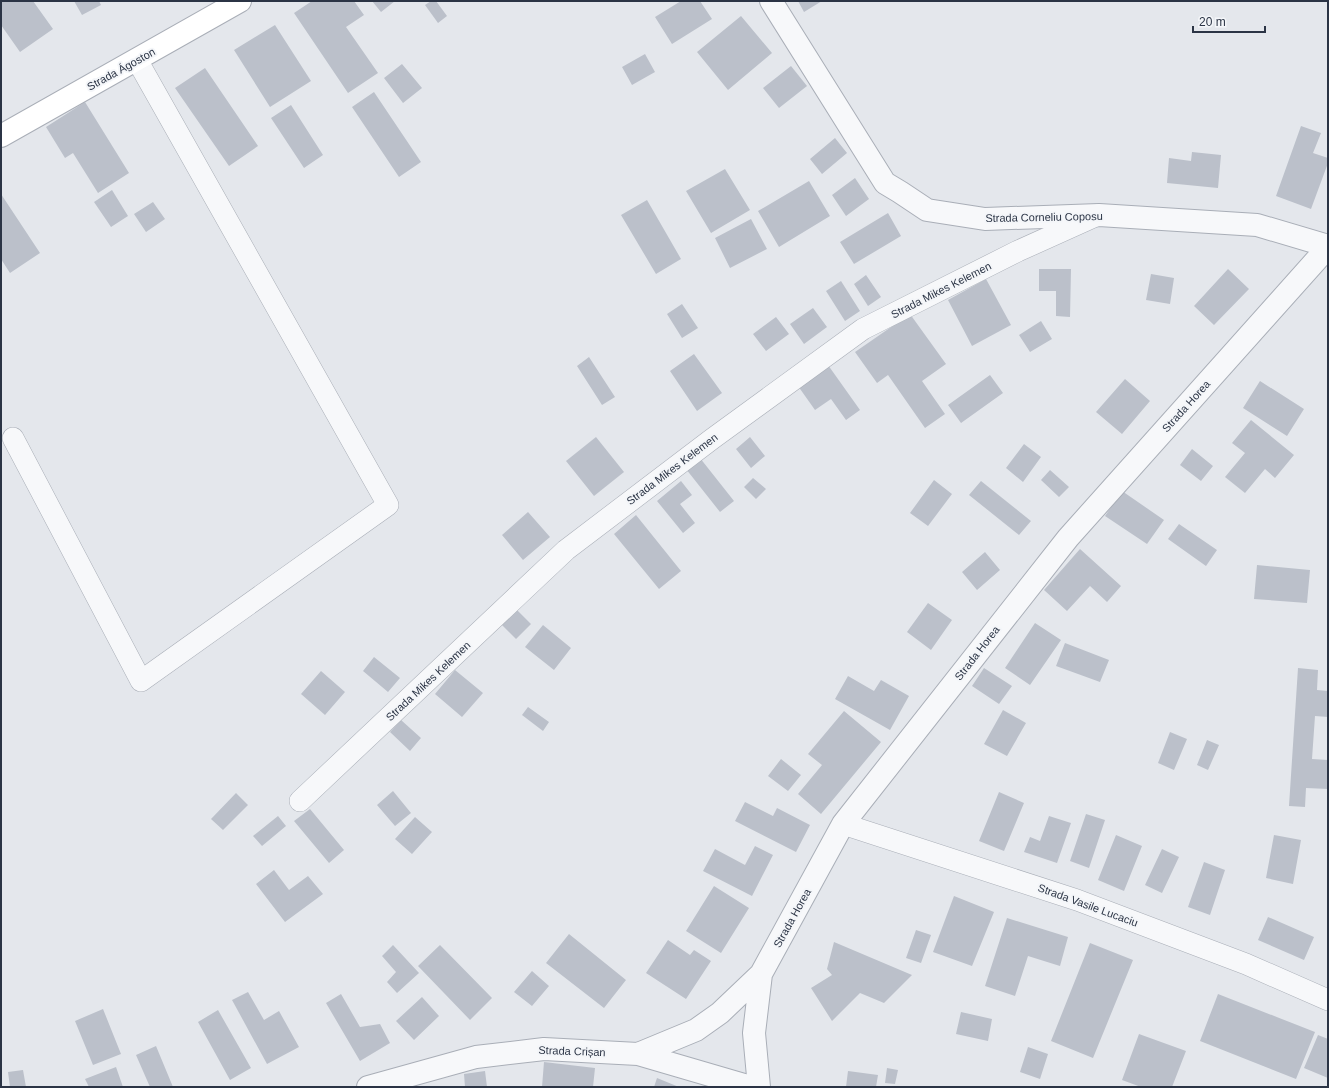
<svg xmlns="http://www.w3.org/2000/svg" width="1329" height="1088" viewBox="0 0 1329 1088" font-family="Arial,sans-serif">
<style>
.building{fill:#bbc0ca}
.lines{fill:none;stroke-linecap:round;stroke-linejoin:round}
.minor-casing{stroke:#a9aeb7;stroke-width:22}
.tertiary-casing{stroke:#a9aeb7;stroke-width:24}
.secondary-casing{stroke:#a9aeb7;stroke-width:24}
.minor{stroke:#f7f8fa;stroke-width:21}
.tertiary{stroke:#f7f8fa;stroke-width:22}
.secondary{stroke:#fff;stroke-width:22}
.labels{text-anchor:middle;stroke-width:4;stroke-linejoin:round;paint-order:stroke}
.street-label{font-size:11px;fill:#2b3445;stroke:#f4f6f9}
</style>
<rect width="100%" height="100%" fill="#e4e7ec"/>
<path class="building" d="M1,1H33L53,29L20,52L1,25Z
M74,1H99L101,5L82,15Z
M312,1H354L364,15L346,27L378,73L348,93L294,13Z
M372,1H395L381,12Z
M431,1H436L447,16L438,23L425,5Z
M681,1H700L712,19L672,44L655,17Z
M798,1H822L804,12Z
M741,16L772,53L728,90L697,52Z
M275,25L311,81L270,107L234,50Z
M645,54L655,72L632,85L622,67Z
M402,64L422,88L403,103L384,78Z
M791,66L807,86L779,108L763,88Z
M205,68L258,146L229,166L175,88Z
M374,92L421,162L399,177L352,107Z
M85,102L129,173L98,193L73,153L65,158L46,127Z
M291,105L323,155L304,168L271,118Z
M1301,126L1321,133L1313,153L1328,158V163L1311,209L1276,196Z
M835,138L847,153L822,174L810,159Z
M1192,152L1221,155L1218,188L1167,183L1169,158L1191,161Z
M725,169L750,210L711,233L686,191Z
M855,178L869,199L846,216L832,195Z
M809,181L830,216L779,247L758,211Z
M112,190L128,216L111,227L94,202Z
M1,194L40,253L10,273L1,259Z
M647,200L681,259L656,274L621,215Z
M153,202L165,219L146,232L134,214Z
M888,213L901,236L854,264L840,242Z
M751,219L767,249L730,268L715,238Z
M1039,269H1071L1070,317L1056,316V291H1039Z
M1228,269L1249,289L1214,325L1194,306Z
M1151,274L1174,278L1170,304L1146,300Z
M866,275L881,297L868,306L854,284Z
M986,279L1011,325L972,346L948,300Z
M841,281L860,311L845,321L826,291Z
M682,304L698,328L682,338L667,314Z
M813,308L827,327L804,344L790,324Z
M910,314L946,364L922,381L945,414L925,428L888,375L877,383L855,352Z
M776,317L789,334L766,351L753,334Z
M1041,321L1052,339L1030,352L1019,335Z
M694,354L722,393L697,411L670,371Z
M589,357L615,397L602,405L577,366Z
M828,365L860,410L846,420L831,399L815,410L798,386Z
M990,375L1003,393L961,423L948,405Z
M1125,379L1150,401L1122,434L1096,412Z
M1260,381L1304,409L1287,436L1243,408Z
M1251,420L1294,455L1275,478L1265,469L1245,493L1225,477L1245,453L1232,443Z
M596,437L624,472L594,496L566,461Z
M750,437L765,456L751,468L736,449Z
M1024,444L1041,457L1023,482L1006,468Z
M1192,449L1213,466L1201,481L1180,465Z
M700,458L734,501L720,512L686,469Z
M1050,470L1069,487L1059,497L1041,480Z
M753,478L766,489L756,499L744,487Z
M934,480L952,494L928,526L910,513Z
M681,481L692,495L680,504L695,523L683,533L657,501Z
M981,481L1031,521L1019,535L969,495Z
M1122,491L1164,520L1147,544L1105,516Z
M528,512L550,537L523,560L502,535Z
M636,515L681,571L659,589L614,534Z
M1179,524L1217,550L1206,566L1168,539Z
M1080,549L1121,586L1107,602L1090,586L1067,611L1044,590Z
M985,552L1000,570L977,590L962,572Z
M1257,565L1310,570L1307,603L1254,599Z
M928,603L952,620L931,650L907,632Z
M516,609L531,624L516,639L501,624Z
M1035,623L1061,640L1030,685L1005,668Z
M543,625L571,648L554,670L525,647Z
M1065,643L1109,660L1100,682L1056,666Z
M374,657L400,678L388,692L363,671Z
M984,668L1012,686L999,704L972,686Z
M1298,668L1318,670L1317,690L1328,691V717L1315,716L1312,759L1328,760V789L1306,788L1305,807L1289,806Z
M455,670L483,693L462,717L435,694Z
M321,671L345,692L325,715L301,694Z
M848,676L874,691L881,680L909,696L890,730L835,699Z
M528,707L549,722L543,731L522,715Z
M1003,710L1026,723L1007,756L984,744Z
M844,711L881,742L821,814L798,794L822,765L808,754Z
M401,720L421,738L410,751L390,732Z
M1170,732L1187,739L1174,770L1158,763Z
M1207,740L1219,745L1208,770L1197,765Z
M781,759L801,775L788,791L768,776Z
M393,791L411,813L395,826L377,805Z
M999,792L1024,803L1004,851L979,841Z
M236,793L248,805L223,830L211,819Z
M745,802L773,816L777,808L810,825L796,852L735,821Z
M310,809L344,850L329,863L294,821Z
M1086,814L1105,820L1089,868L1070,861Z
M278,816L286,826L262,846L253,836Z
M1049,816L1071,823L1057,863L1024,852L1030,837L1040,841Z
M415,817L432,832L412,854L395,839Z
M1116,835L1142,846L1124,891L1098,880Z
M1274,835L1301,840L1293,884L1266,878Z
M755,846L773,855L752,896L703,871L715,849L745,865Z
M1162,849L1179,857L1162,893L1145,885Z
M1204,862L1225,870L1210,915L1188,907Z
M274,870L289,890L308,876L323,894L285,922L256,884Z
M714,886L749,908L721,953L686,931Z
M954,896L994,912L972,966L933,952Z
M1268,917L1314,937L1304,960L1258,940Z
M1007,918L1068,937L1060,966L1028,956L1015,996L985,986Z
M916,930L931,935L921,963L906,958Z
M569,934L626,980L604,1008L546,963Z
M668,940L690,955L694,950L711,961L686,999L646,973Z
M834,942L912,975L884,1003L860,993L832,1021L811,988L832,975L827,969Z
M1090,943L1133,960L1093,1058L1051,1041Z
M393,945L419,973L397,993L387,982L396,972L382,956Z
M440,945L492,998L470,1020L418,966Z
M532,971L549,986L532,1006L514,992Z
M248,992L264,1020L279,1011L299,1047L267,1064L232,1000Z
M341,994L360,1027L380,1024L390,1043L360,1061L326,1003Z
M1218,994L1315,1032L1296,1079L1200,1041Z
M422,997L439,1016L414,1040L396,1021Z
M103,1009L121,1054L93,1065L75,1021Z
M218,1010L251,1068L230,1080L198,1022Z
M961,1012L992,1019L988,1041L956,1034Z
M1139,1034L1186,1051L1172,1087H1141L1122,1080Z
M1318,1035L1328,1039V1078L1304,1068Z
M156,1046L173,1087H150L136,1055Z
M1028,1047L1048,1054L1040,1079L1020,1072Z
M544,1062L595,1068L593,1087H542Z
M116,1067L123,1087H89L85,1079Z
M887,1068L898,1070L895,1084L885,1083Z
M23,1070L26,1087H10L8,1072Z
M485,1071L487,1087H465L464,1074Z
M848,1071L878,1075L876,1087H846Z
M657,1078L679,1087H654Z"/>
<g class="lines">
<defs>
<path id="minor" d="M13,438L141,681L388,505L137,60
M300,801L566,550L712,439L863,329L1018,251L1098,215
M843,824L1077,900L1246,964L1328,1000"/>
<path id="tertiary" d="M771,1L885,183L900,192L927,210L985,219L1099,215L1257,225L1328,246
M638,1054L696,1030L720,1013L761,974L843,824L1068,538L1328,247
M368,1087L476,1057L544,1049L638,1054L751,1087
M759,1087L754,1033L761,974"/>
<path id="secondary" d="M1,136L240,1"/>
</defs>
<use href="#minor" class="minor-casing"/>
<use href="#tertiary" class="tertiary-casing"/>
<use href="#secondary" class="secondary-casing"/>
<use href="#minor" class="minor"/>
<use href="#tertiary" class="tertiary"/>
<use href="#secondary" class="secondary"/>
</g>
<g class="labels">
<g class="street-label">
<text transform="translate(121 69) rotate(-29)" y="4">Strada Ágoston</text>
<text transform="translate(1044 217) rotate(-1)" y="4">Strada Corneliu Coposu</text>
<text transform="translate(941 290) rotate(-27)" y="4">Strada Mikes Kelemen</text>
<text transform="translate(1186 406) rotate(-48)" y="4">Strada Horea</text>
<text transform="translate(672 469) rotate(-37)" y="4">Strada Mikes Kelemen</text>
<text transform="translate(977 653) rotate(-52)" y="4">Strada Horea</text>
<text transform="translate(428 681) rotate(-43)" y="4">Strada Mikes Kelemen</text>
<text transform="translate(1088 905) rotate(20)" y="4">Strada Vasile Lucaciu</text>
<text transform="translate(792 918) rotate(-61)" y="4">Strada Horea</text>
<text transform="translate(572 1051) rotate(2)" y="4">Strada Crișan</text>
</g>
</g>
<rect width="1329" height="1088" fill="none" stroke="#2b3445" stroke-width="4"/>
<path d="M1193 26v6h72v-6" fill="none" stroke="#2b3445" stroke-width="2"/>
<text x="1199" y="26" font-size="12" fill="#2b3445" stroke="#f4f6f9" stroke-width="3" paint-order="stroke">20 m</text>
</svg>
